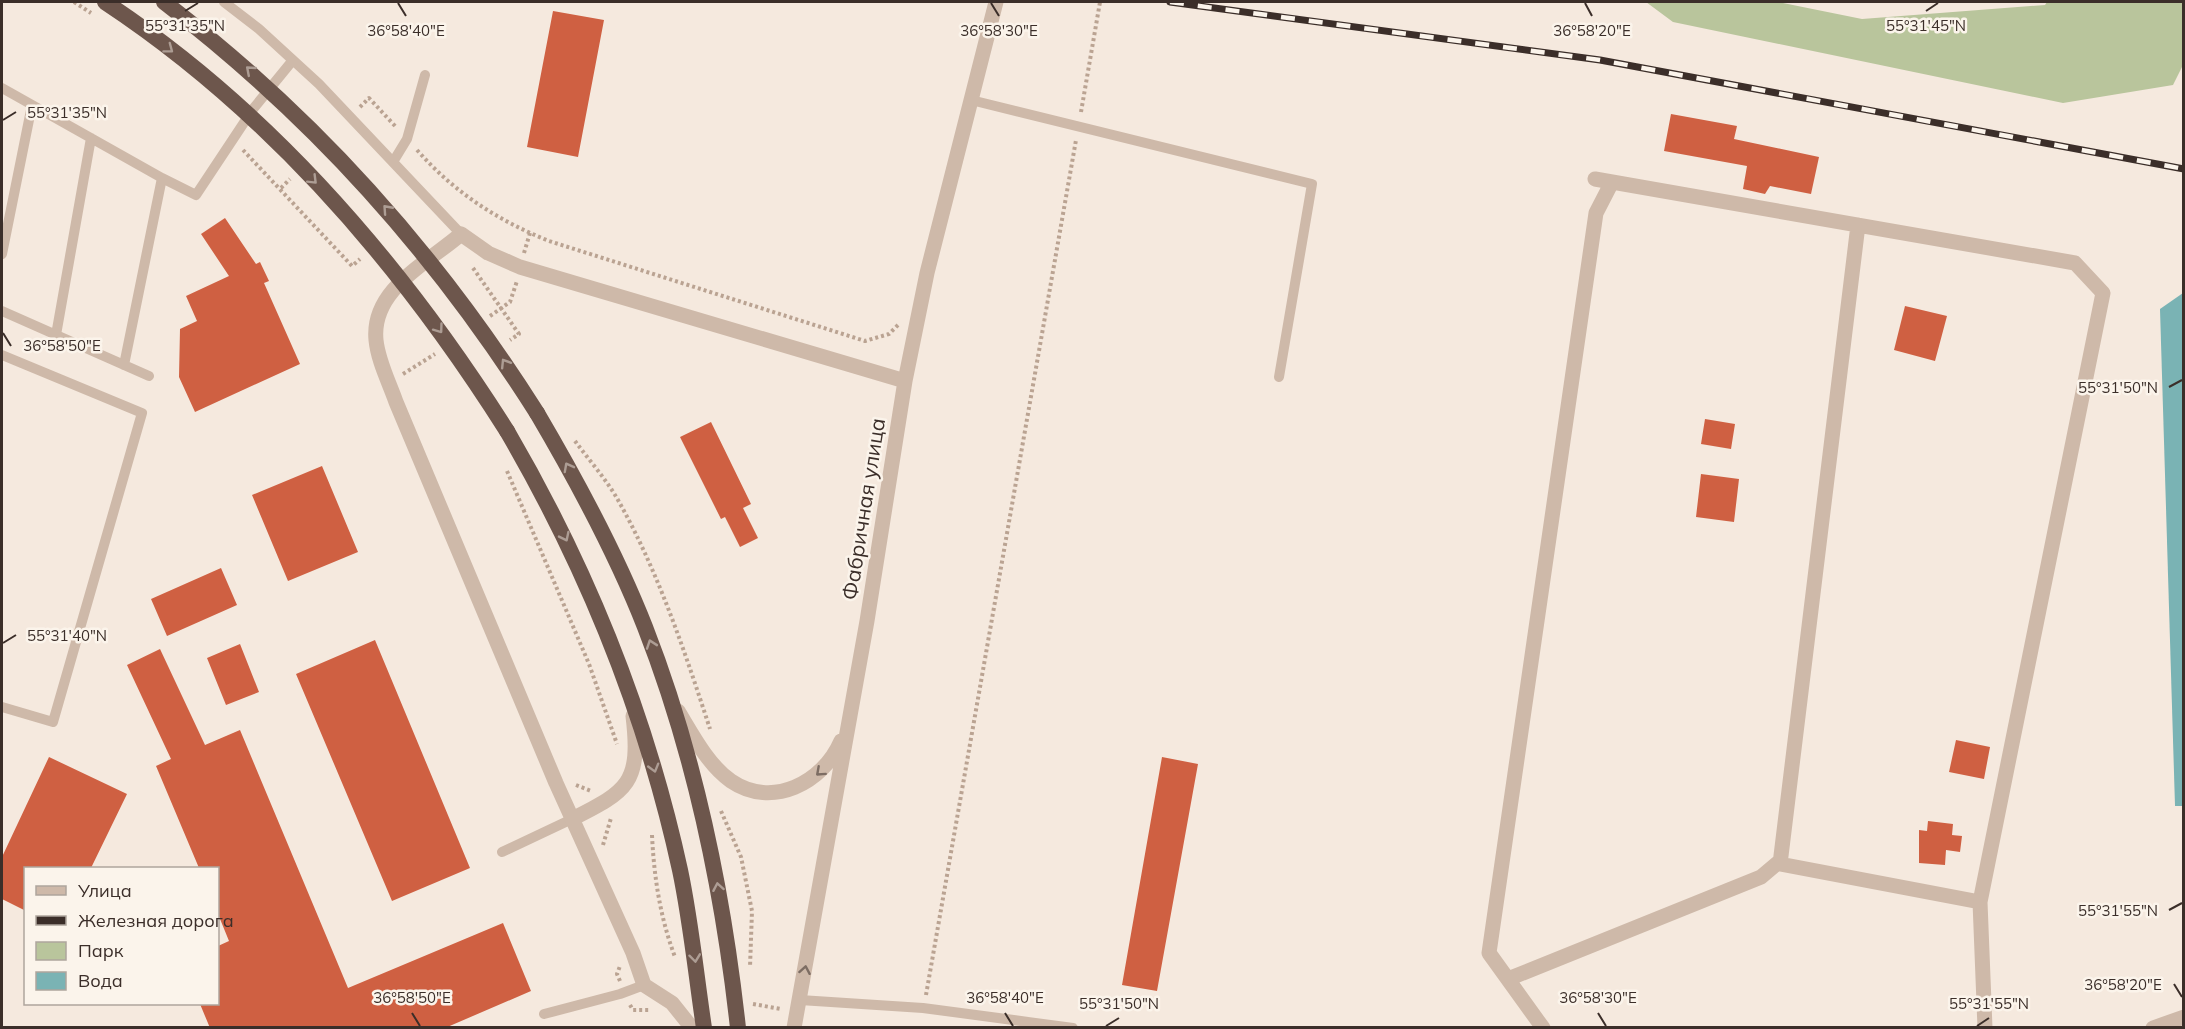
<svg xmlns="http://www.w3.org/2000/svg" width="2185" height="1029" viewBox="0 0 2185 1029" font-family="Mulish,sans-serif">
<style>
.green{fill:#b9c59c}
.water{fill:#7ab3b4}
.building{fill:#cf6042}
.lines{fill:none;stroke-linecap:round;stroke-linejoin:round}
.path{stroke:#baa392;stroke-width:4;stroke-dasharray:3 3;stroke-linecap:butt}
.service{stroke:#ceb9a9;stroke-width:10}
.minor{stroke:#ceb9a9;stroke-width:15}
.tertiary{stroke:#ceb9a9;stroke-width:15}
.trunk{stroke:#6d564c;stroke-width:16}
.rail-casing{stroke:#3b2e29;stroke-width:7}
.rail{stroke:#fbf4eb;stroke-width:4.5;stroke-dasharray:14;stroke-linecap:butt}
.path-bridge{stroke:#baa392;stroke-width:4;stroke-dasharray:3 3;stroke-linecap:butt}
.trunk-bridge{stroke:#6d564c;stroke-width:16}
.oneway{stroke:#ad9d94}
.oneway2{stroke:#7d6d63}
.ticks{fill:none;stroke:#3b2e29;stroke-width:2}
.labels{text-anchor:middle;stroke-width:5;stroke-linejoin:round;paint-order:stroke}
.street-label{font-size:21px;fill:#3b2e29;stroke:#fbf4eb}
.ticks-label{font-size:15px;text-anchor:middle;fill:#3b2e29;stroke:#fbf4eb;stroke-width:5;stroke-linejoin:round;paint-order:stroke}
</style>
<rect width="100%" height="100%" fill="#f5e9de"/>
<path class="green" d="M1646,2H1778L1862,19L2045,5L2047,2H2183V65L2173,85L2063,103L1673,22Z"/>
<path class="water" d="M2183,293L2184,806H2175L2160,309Z"/>
<path class="building" d="M553,11L604,20L578,157L527,147Z
M1671,114L1737,126L1734,139L1819,157L1811,194L1770,186L1765,194L1743,189L1747,166L1664,151Z
M225,218L256,264L260,262L269,281L264,283L300,364L195,412L179,377L180,329L197,321L186,296L229,276L201,234Z
M1905,306L1947,316L1935,361L1894,350Z
M1705,419L1735,424L1731,449L1701,444Z
M711,422L751,504L743,508L758,538L740,547L725,517L721,519L680,437Z
M322,466L358,552L288,581L252,495Z
M1701,474L1739,479L1734,522L1696,517Z
M221,568L237,605L167,636L151,599Z
M375,640L470,868L392,901L296,674Z
M240,644L259,692L226,705L207,658Z
M160,649L205,745L240,730L348,988L503,923L531,991L445,1028H210L200,1004H218V946L229,941L218,914V868H199L156,766L171,759L127,665Z
M1956,740L1990,747L1984,779L1949,772Z
M49,757L127,794L91,868H26V911L2,899V857Z
M1162,757L1198,764L1157,991L1122,985Z
M1928,821L1953,824L1952,835L1962,836L1960,852L1946,850L1945,865L1919,863V830L1927,831Z"/>
<g class="lines">
<path class="path" d="M360,107L369,98L396,127
M1081,112L1100,2
M243,150L352,266L360,259
M417,150C455,193 497,220 549,241L865,341L889,334L899,324
M281,188L290,179
M524,253L530,233
M490,316L510,302L517,281
M403,374L435,354
M575,441C589,460 606,479 618,500C658,571 685,652 710,729
M507,471L589,664L617,744
M576,785L591,791
M721,811L741,857L752,911L750,967
M652,835C654,877 660,917 675,957
M603,845L611,818
M620,981L617,974L620,966
M926,995L1076,140
M753,1004L781,1009
M630,1005L633,1010H649"/>
<path class="service" d="M224,2L259,29L319,84L461,234
M2,88L162,178L124,365
M971,100L1312,184L1279,377
M393,162L407,139L425,75
M162,178L196,195L253,109L293,60
M2,254L32,105
M2,311L149,376
M56,335L91,138
M2,355L142,413L53,722L2,707
M502,852L572,819
M800,1000L923,1008L1073,1028
M544,1014L620,994L644,985"/>
<path class="minor" d="M1595,179L2075,263L2103,293L1980,902L1985,1028
M1858,225L1780,864L1980,902
M1508,979L1761,877L1780,861
M1543,1028L1489,953L1596,213L1612,182
M2153,1028L2184,1017"/>
<path class="tertiary" d="M678,711C692,734 708,765 731,781C772,809 823,783 841,741
M572,819C628,791 641,783 633,716
M692,1028L672,1003L644,985L633,953L556,783L396,402C389,382 378,361 376,340C371,289 428,263 461,234L488,253L520,267L905,381
M794,1028L867,621L905,381L927,273L996,2"/>
<path class="trunk" d="M537,413C577,481 616,553 645,627C695,755 723,891 738,1028
M507,431C587,568 646,714 680,870C691,922 696,975 704,1028"/>
<defs>
<path id="rail" d="M1170,2L1600,60L2184,169"/>
</defs>
<use href="#rail" class="rail-casing"/>
<use href="#rail" class="rail"/>
<path class="path-bridge" d="M74,2L91,13
M473,268L519,334L510,340"/>
<path class="trunk-bridge" d="M105,2C270,111 402,265 507,431
M164,2C315,118 435,252 537,413"/>
</g>
<defs><path id="oneway-chevron" d="M-2-3.5L2.5 0L-2 3.5" fill="none" stroke-width="1.6" stroke-linecap="round" stroke-linejoin="round" transform="scale(1.5)"/></defs>
<g class="oneway">
<use href="#oneway-chevron" transform="translate(169 49) rotate(37)"/>
<use href="#oneway-chevron" transform="translate(250 70) rotate(-139)"/>
<use href="#oneway-chevron" transform="translate(313 180) rotate(45)"/>
<use href="#oneway-chevron" transform="translate(387 209) rotate(-132)"/>
<use href="#oneway-chevron" transform="translate(439 329) rotate(54)"/>
<use href="#oneway-chevron" transform="translate(505 363) rotate(-122)"/>
<use href="#oneway-chevron" transform="translate(568 467) rotate(-118)"/>
<use href="#oneway-chevron" transform="translate(565 537) rotate(64)"/>
<use href="#oneway-chevron" transform="translate(651 644) rotate(-109)"/>
<use href="#oneway-chevron" transform="translate(654 768) rotate(74)"/>
<use href="#oneway-chevron" transform="translate(718 887) rotate(-100)"/>
<use href="#oneway-chevron" transform="translate(695 958) rotate(83)"/>
</g>
<g class="oneway2">
<use href="#oneway-chevron" transform="translate(820 772) rotate(138)"/>
<use href="#oneway-chevron" transform="translate(805 970) rotate(-80)"/>
</g>
<path class="ticks" d="M398,3L406,16M991,3L999,16M1585,3L1592,16M185,11L198,3M1926,11L1938,3M3,120L16,112M3,333L11,346M2169,387L2182,380M3,643L16,635M2169,910L2182,903M2174,984L2182,997M412,1013L420,1026M1005,1013L1013,1026M1598,1013L1606,1026M1106,1026L1119,1018M1977,1026L1989,1018"/>
<g class="labels">
<g class="street-label">
<text transform="translate(864 509) rotate(-81)" y="7">Фабричная улица</text>
</g>
</g>
<g class="ticks-label">
<text x="185" y="31">55°31'35"N</text>
<text x="1926" y="31">55°31'45"N</text>
<text x="406" y="36">36°58'40"E</text>
<text x="999" y="36">36°58'30"E</text>
<text x="1592" y="36">36°58'20"E</text>
<text x="67" y="118">55°31'35"N</text>
<text x="62" y="351">36°58'50"E</text>
<text x="2118" y="393">55°31'50"N</text>
<text x="67" y="641">55°31'40"N</text>
<text x="2118" y="916">55°31'55"N</text>
<text x="2123" y="990">36°58'20"E</text>
<text x="412" y="1003">36°58'50"E</text>
<text x="1005" y="1003">36°58'40"E</text>
<text x="1598" y="1003">36°58'30"E</text>
<text x="1119" y="1009">55°31'50"N</text>
<text x="1989" y="1009">55°31'55"N</text>
</g>
<rect width="2185" height="1029" fill="none" stroke="#3b2e29" stroke-width="6"/>
<rect x="24" y="867" width="195" height="138" fill="#fbf4eb" stroke="#aea59d" stroke-width="1.5"/>
<rect x="36" y="886" width="30" height="9" fill="#ceb9a9" stroke="#aea59d" stroke-width="1.5"/>
<text x="78" y="897" font-size="18" fill="#3b2e29">Улица</text>
<rect x="36" y="916" width="30" height="9" fill="#3b2e29" stroke="#aea59d" stroke-width="1.5"/>
<text x="78" y="927" font-size="18" fill="#3b2e29">Железная дорога</text>
<rect x="36" y="942" width="30" height="18" fill="#b9c59c" stroke="#aea59d" stroke-width="1.5"/>
<text x="78" y="957" font-size="18" fill="#3b2e29">Парк</text>
<rect x="36" y="972" width="30" height="18" fill="#7ab3b4" stroke="#aea59d" stroke-width="1.5"/>
<text x="78" y="987" font-size="18" fill="#3b2e29">Вода</text>
</svg>
